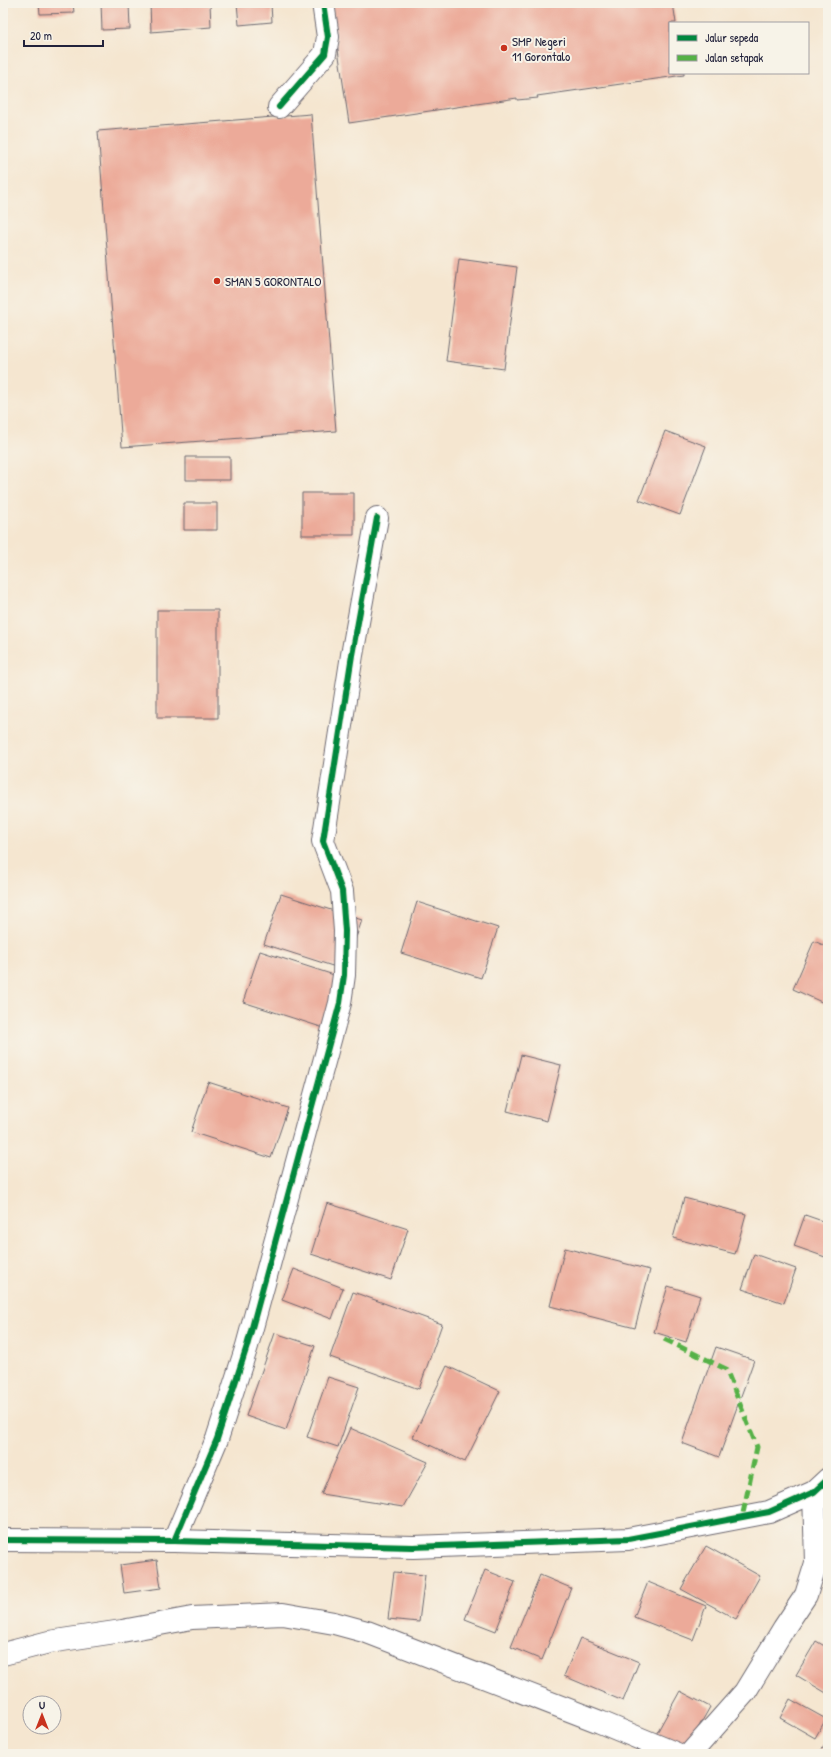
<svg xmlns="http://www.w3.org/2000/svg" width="831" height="1757" viewBox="0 0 831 1757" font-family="'Patrick Hand',sans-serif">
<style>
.building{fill:#ecaa99}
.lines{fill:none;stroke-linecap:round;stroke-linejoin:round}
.street-casing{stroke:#6c676f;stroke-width:24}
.street{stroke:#fff;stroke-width:22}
.quiet{stroke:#55b146;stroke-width:5;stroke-dasharray:10 5;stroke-linecap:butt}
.cycleway-casing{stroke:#f7f3e8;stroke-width:8}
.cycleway{stroke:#00873e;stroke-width:6}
.poi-dot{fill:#c8321e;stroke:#f7f3e8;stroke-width:1.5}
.labels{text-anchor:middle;stroke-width:4;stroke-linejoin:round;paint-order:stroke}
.poi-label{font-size:13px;fill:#22223b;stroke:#f7f3e8;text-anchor:start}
</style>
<rect width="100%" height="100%" fill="#f7f3e8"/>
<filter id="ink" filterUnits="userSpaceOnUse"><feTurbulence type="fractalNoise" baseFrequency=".025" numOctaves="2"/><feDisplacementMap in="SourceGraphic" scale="8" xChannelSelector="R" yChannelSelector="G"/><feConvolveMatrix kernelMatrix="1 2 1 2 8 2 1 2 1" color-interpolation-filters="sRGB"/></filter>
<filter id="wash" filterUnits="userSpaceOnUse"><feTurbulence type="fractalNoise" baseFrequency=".012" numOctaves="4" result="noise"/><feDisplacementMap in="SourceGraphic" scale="16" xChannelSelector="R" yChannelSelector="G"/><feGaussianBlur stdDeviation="0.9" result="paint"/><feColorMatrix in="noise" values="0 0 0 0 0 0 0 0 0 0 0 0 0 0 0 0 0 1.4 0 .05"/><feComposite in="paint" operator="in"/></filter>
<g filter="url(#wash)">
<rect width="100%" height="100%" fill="#f5e6d0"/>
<g id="blocks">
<path class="building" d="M39,3H73L74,13L40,14Z
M101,3H129L130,29L102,30Z
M150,3H210L211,27L151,32Z
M237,3H271L272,22L239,25Z
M331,3H673L676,23H670V73H684V75L537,96L538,98L517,100V98L349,123Z
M311,114L336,431L122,447L98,131Z
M459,259L517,267L504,369L446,361Z
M665,431L706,446L680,515L639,500Z
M186,457H230V480H186Z
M302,493H354V535H302Z
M184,503H217V530H184Z
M157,610H218V718H157Z
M281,894L362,920L345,970L264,944Z
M417,902L498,928L481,978L401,953Z
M814,941L828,947V1005L793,989Z
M260,951L340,977L324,1028L243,1002Z
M521,1055L561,1065L547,1121L507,1111Z
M208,1082L288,1108L271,1158L191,1132Z
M684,1198L746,1214L735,1254L673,1238Z
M327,1203L408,1229L391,1280L311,1254Z
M805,1215L828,1223V1258L794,1246Z
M565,1248L650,1270L635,1328L550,1306Z
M754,1254L796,1269L784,1303L742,1289Z
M294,1269L343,1288L332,1319L282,1300Z
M668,1286L700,1296L686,1342L654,1332Z
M353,1292L442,1324L419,1389L330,1357Z
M275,1333L315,1346L286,1430L246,1416Z
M716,1347L754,1360L719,1457L682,1443Z
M447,1366L500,1391L465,1462L413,1437Z
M328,1377L359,1387L338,1447L307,1437Z
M350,1428L428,1462L403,1507L321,1494Z
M706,1546L760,1576L736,1619L681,1589Z
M157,1560L161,1588L124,1593L120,1565Z
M485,1570L515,1582L496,1631L465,1619Z
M394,1572L425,1575L419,1622L388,1619Z
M540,1575L571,1588L542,1660L511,1647Z
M648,1582L706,1606L693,1640L634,1617Z
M580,1638L639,1662L623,1701L564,1676Z
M816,1641L828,1648V1694L796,1675Z
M680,1691L710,1707L684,1753L654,1738Z
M790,1699L826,1719L815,1738L780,1718Z
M828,1740V1754H819Z"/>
</g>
</g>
<g filter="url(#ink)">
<use href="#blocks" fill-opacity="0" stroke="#6c676f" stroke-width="1"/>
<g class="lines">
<defs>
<path id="street" d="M279,107L325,54L328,37L323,3
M3,1540L174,1541L413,1547L628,1539L769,1512L814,1492L828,1479
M174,1541L217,1439L247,1346L340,1003L344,975L345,931L342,891L323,841L352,655L377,518
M3,1654L49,1642L122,1631L192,1618L283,1614L334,1623L367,1632L600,1722L677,1754
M690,1754L745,1692L784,1628L806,1595L816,1563L814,1492"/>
</defs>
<use href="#street" class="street-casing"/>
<use href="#street" class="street"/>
<path class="quiet" d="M664,1339L726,1369L757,1447L742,1518"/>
<defs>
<path id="cycleway" d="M279,107L325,54L328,37L323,3
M3,1540L174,1541L413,1547L628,1539L769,1512L814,1492L828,1479
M174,1541L217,1439L247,1346L340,1003L344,975L345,931L342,891L323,841L352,655L377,518"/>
</defs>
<use href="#cycleway" class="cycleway-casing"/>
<use href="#cycleway" class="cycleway"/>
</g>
</g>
<g class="poi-dot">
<circle cx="504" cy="48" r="4"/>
<circle cx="217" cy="281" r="4"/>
</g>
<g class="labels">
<g class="poi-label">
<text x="512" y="46">SMP Negeri<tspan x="512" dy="15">11 Gorontalo</tspan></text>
<text x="225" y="286">SMAN 5 GORONTALO</text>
</g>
</g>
<rect width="831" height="1757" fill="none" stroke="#f7f3e8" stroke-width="16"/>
<rect x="669" y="22" width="140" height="52" fill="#f7f3e8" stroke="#a29fa3"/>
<rect x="677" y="35" width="20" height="6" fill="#00873e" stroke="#a29fa3"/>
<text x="705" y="42" font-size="12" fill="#22223b">Jalur sepeda</text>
<rect x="677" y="55" width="20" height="6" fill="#55b146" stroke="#a29fa3"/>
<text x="705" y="62" font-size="12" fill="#22223b">Jalan setapak</text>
<g transform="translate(42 1715)"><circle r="19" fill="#f7f3e8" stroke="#a29fa3"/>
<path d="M0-3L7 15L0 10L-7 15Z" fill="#c8321e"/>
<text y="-6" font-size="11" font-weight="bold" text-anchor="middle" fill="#22223b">U</text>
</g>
<path d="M24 40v6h79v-6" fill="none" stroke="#22223b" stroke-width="2"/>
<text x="30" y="40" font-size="12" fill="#22223b" stroke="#f7f3e8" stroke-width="3" paint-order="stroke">20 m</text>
</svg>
